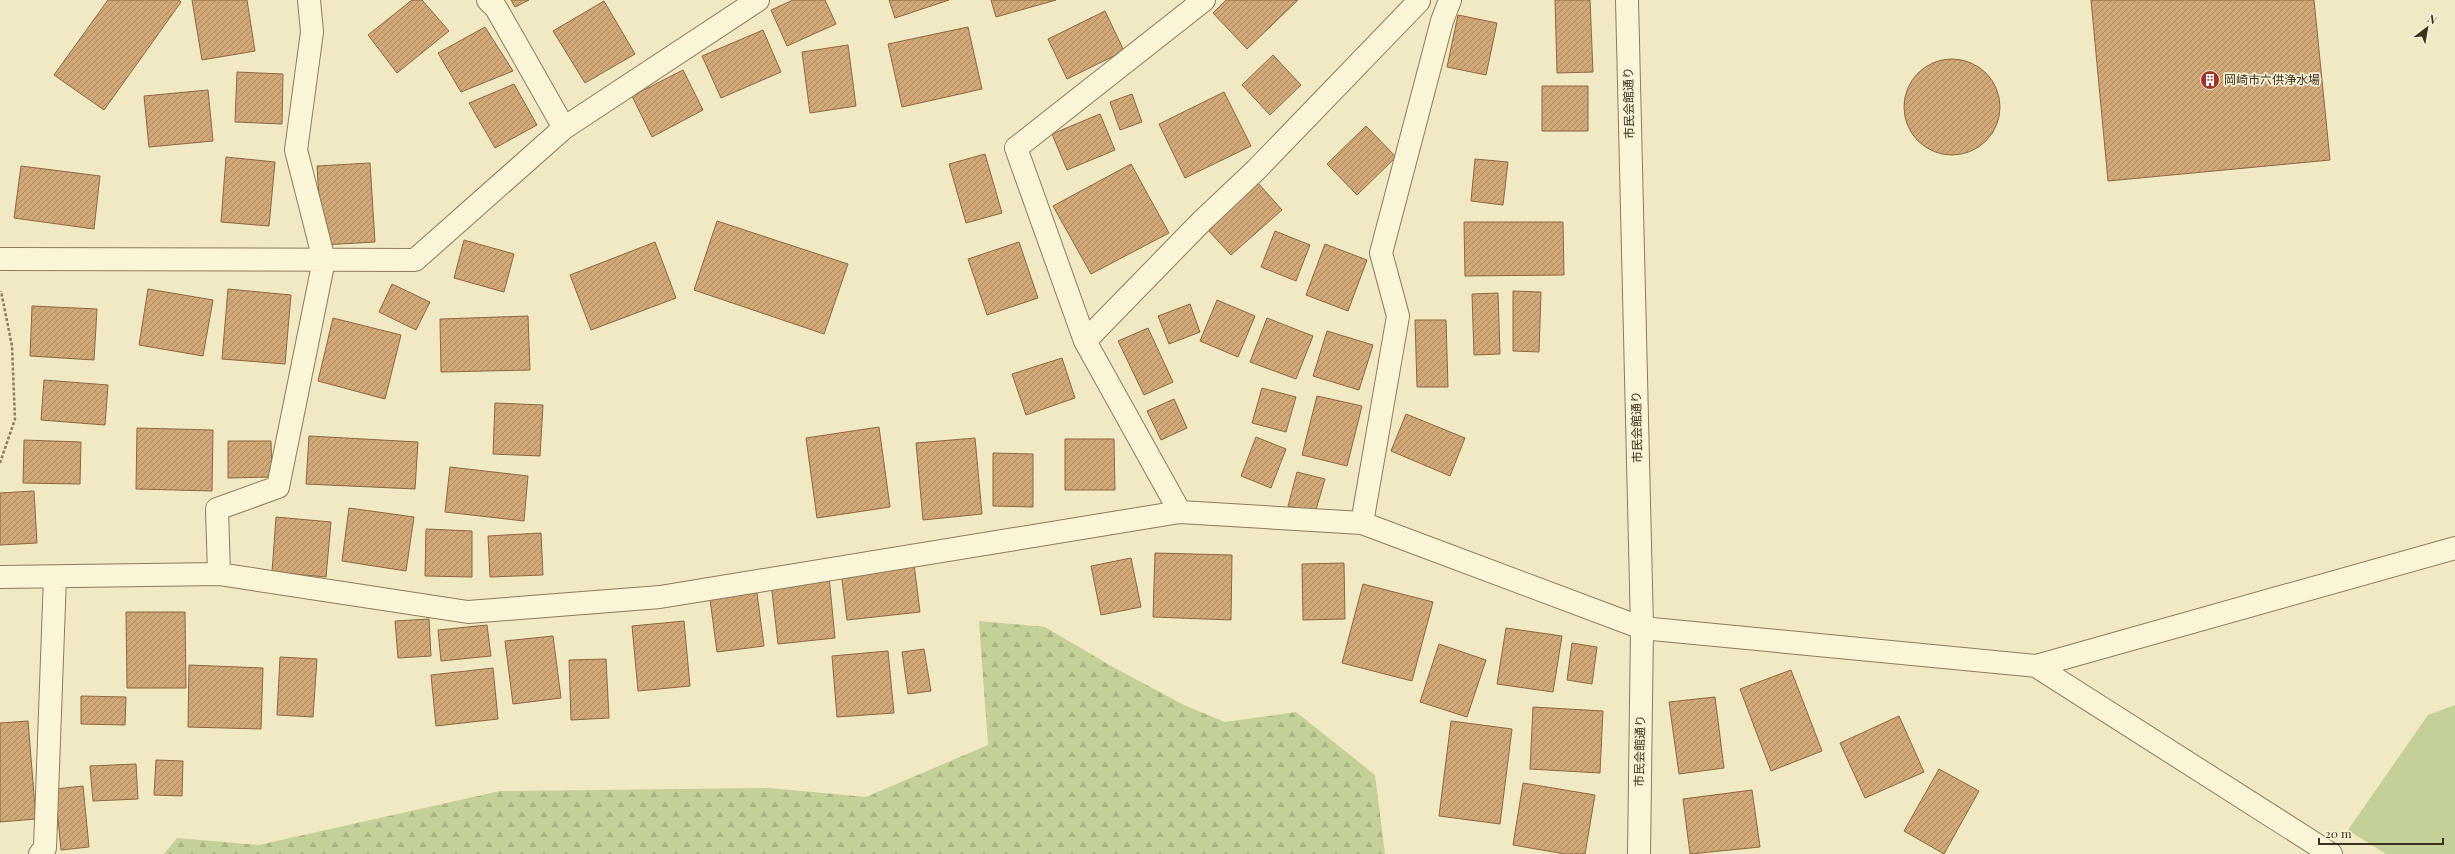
<svg xmlns="http://www.w3.org/2000/svg" width="2455" height="854" viewBox="0 0 2455 854" font-family="'Playfair Display','Noto Sans JP',serif">
<style>
.forest{fill:url(#forest-firs)}
.park{fill:#c3d097}
.building{fill:url(#building-hatch);stroke:#8e673d}
.lines{fill:none;stroke-linecap:round;stroke-linejoin:round}
.minor-casing{stroke:#8d7b59;stroke-width:24}
.path{stroke:#8d7b59;stroke-width:2.5;stroke-dasharray:3 2;stroke-linecap:butt}
.minor{stroke:#fbf5d8;stroke-width:22}
.labels{text-anchor:middle;stroke-width:3.5;stroke-linejoin:round;paint-order:stroke}
.poi-label{font-size:12px;fill:#3c301e;stroke:#f8f2d5;text-anchor:start}
.street-label{font-size:12px;fill:#3c301e;stroke:#f8f2d5}
</style>
<defs>
<pattern id="forest-firs" width="22" height="20" patternUnits="userSpaceOnUse"><rect width="22" height="20" fill="#c3d097"/><path d="M5 1l3.5 6h-7zM16 11l3.5 6h-7z" fill="#a8b382"/></pattern>
<pattern id="building-hatch" width="6" height="6" patternUnits="userSpaceOnUse"><rect width="6" height="6" fill="#d1a878"/><path d="M-1 1l2-2M0 6l6-6M5 7l2-2" fill="none" stroke="#ab8962"/></pattern>
</defs>
<rect width="100%" height="100%" fill="#f1e9c4"/>
<path class="forest" d="M979,621L1045,627L1111,666L1184,705L1225,722L1296,712L1375,775L1385,854H164L177,838L259,845L500,791L769,788L866,797L988,745Z"/>
<path class="park" d="M2455,705V854H2386L2348,830L2428,715Z"/>
<path class="building" d="M108,0H179L181,2L104,110L54,75Z
M192,0H247L255,51L202,60Z
M412,0H422L449,31L397,73L368,35Z
M511,0H529L515,7Z
M793,0H825L836,24L787,46L771,10Z
M889,0H949L895,18Z
M991,0H1056L996,17Z
M1226,0H1298L1247,49L1213,13Z
M1555,0H1590L1593,72L1557,73Z
M2091,0H2314L2330,160L2108,181Z
M604,1L635,54L585,83L553,31Z
M1105,11L1124,51L1067,79L1048,39Z
M1458,15L1497,23L1486,75L1447,67Z
M485,27L513,71L461,92L438,53Z
M968,27L982,89L902,107L888,44Z
M763,30L781,72L721,98L702,56Z
M848,45L856,106L810,113L802,52Z
M1273,55L1301,85L1270,115L1242,85Z
M1904 107a48 48 0 1 1 96 0a48 48 0 1 1-96 0Z
M683,70L703,110L652,137L632,96Z
M237,72L283,74L282,124L235,122Z
M514,84L537,125L495,148L469,103Z
M1542,86H1588V131H1542Z
M208,90L213,141L149,147L144,96Z
M1224,92L1251,146L1185,178L1159,124Z
M1132,94L1142,122L1120,130L1110,102Z
M1100,114L1115,150L1067,170L1052,134Z
M1366,126L1396,157L1357,195L1327,164Z
M985,154L1002,213L966,223L949,164Z
M226,157L275,162L269,226L221,222Z
M1475,159L1508,162L1503,205L1471,201Z
M370,163L375,242L322,245L317,166Z
M1131,164L1169,233L1091,274L1053,206Z
M21,166L100,176L94,229L14,218Z
M1258,183L1282,210L1231,255L1207,229Z
M717,221L848,264L824,334L694,290Z
M1464,222H1563L1564,275L1465,276Z
M1275,231L1310,245L1296,281L1261,267Z
M464,240L514,254L504,292L454,278Z
M655,242L676,298L591,330L570,275Z
M1019,242L1038,298L987,315L968,259Z
M1325,244L1367,260L1348,311L1306,295Z
M392,284L430,302L416,330L379,312Z
M148,289L213,300L203,356L139,345Z
M228,289L291,295L285,364L222,359Z
M1513,291L1541,292L1539,352L1513,351Z
M1498,293L1500,354L1474,355L1472,294Z
M1217,300L1255,316L1238,357L1200,341Z
M1190,304L1200,332L1169,344L1158,316Z
M32,306L97,309L94,360L30,356Z
M528,316L530,370L441,372L440,319Z
M333,318L401,335L385,399L318,381Z
M1267,318L1313,336L1296,379L1250,362Z
M1415,320H1446L1448,387H1417Z
M1148,328L1173,382L1144,395L1118,341Z
M1327,331L1373,345L1359,390L1313,376Z
M1062,358L1075,398L1026,415L1012,374Z
M44,380L108,385L105,425L41,420Z
M1262,388L1296,397L1286,432L1252,423Z
M1317,396L1362,406L1347,466L1302,455Z
M1174,399L1187,428L1161,440L1147,411Z
M495,403L543,405L540,456L493,454Z
M1406,414L1465,438L1450,476L1391,451Z
M879,427L890,507L817,518L806,438Z
M137,428L213,430L212,491L136,489Z
M309,436L418,442L415,489L306,484Z
M1256,437L1286,449L1271,488L1241,476Z
M975,438L982,514L923,520L916,443Z
M1065,439H1114L1115,490H1065Z
M24,440L81,442L80,484L23,483Z
M228,441H271L272,477L228,478Z
M993,453L1033,454V507L993,506Z
M450,467L528,476L524,521L445,512Z
M1297,472L1325,479L1315,513L1288,506Z
M34,491L37,543L0,545V493Z
M349,508L414,517L406,571L342,561Z
M276,517L331,522L326,577L272,572Z
M426,529L472,531V577L425,576Z
M541,533L543,575L490,577L488,536Z
M1155,553L1232,555L1231,620L1153,617Z
M1131,558L1141,607L1101,615L1091,566Z
M1344,563L1345,619L1303,620L1302,564Z
M914,564L920,612L847,620L841,572Z
M829,577L835,638L778,644L771,583Z
M1363,584L1433,602L1412,681L1342,663Z
M756,586L764,646L717,652L709,592Z
M126,612H185L186,688H127Z
M429,619L431,656L398,658L395,621Z
M684,621L690,686L638,691L632,626Z
M487,625L491,656L441,661L438,630Z
M1506,628L1562,636L1553,692L1497,684Z
M553,636L561,698L513,704L505,641Z
M1572,643L1597,647L1592,684L1567,680Z
M1439,644L1486,660L1467,717L1420,702Z
M924,649L931,691L908,694L902,652Z
M888,651L894,713L837,717L832,656Z
M280,657L317,659L313,717L277,715Z
M606,659L609,718L571,720L569,660Z
M189,665L263,668L261,729L188,727Z
M493,668L498,719L436,726L431,675Z
M1791,670L1822,751L1771,771L1740,689Z
M81,696L126,697L125,725L81,724Z
M1715,697L1724,768L1679,774L1669,702Z
M1533,707L1603,711L1600,773L1530,769Z
M1899,716L1924,772L1865,798L1840,743Z
M28,721L36,819L0,822V723Z
M1451,721L1512,729L1500,824L1439,816Z
M156,760L183,761L182,796L154,795Z
M136,764L138,799L93,801L90,766Z
M1939,769L1979,791L1944,854L1904,831Z
M1523,783L1595,795L1585,854H1565L1513,845Z
M83,786L89,847L61,850L55,789Z
M1752,790L1760,847L1690,854L1683,799Z"/>
<g class="lines">
<defs>
<path id="minor" d="M488,0L496,8L564,128
M1627,0L1642,628L1639,854
M0,259L415,260L564,128L758,0
M1085,341L1202,221L1256,170L1419,1
M1180,512L1085,341L1016,148L1204,0
M1362,523L1398,316L1381,253L1442,21L1450,0
M219,574L217,509L278,487L324,260L296,150L312,32L309,0
M0,577L219,574L468,612L660,597L1180,512L1362,523L1642,628L2036,666L2455,548
M2036,666L2331,854
M40,854L45,848L55,577"/>
</defs>
<use href="#minor" class="minor-casing"/>
<path class="path" d="M0,463L15,419L12,346L1,291"/>
<use href="#minor" class="minor"/>
</g>
<defs>
<symbol id="building-disc" viewBox="-11 -11 22 22"><circle r="9.5" fill="#a03325" stroke="#f8f2d5"/><path d="M-4-6H4V6H1V3H-1V6H-4ZM-2.5-4.3h1.7v1.8h-1.7ZM.8-4.3h1.7v1.8H.8ZM-2.5-1h1.7V.8h-1.7ZM.8-1h1.7V.8H.8Z" fill="#fff"/></symbol>
</defs>
<g fill-rule="evenodd">
<use href="#building-disc" x="2199" y="69" width="22" height="22"/>
</g>
<g class="labels">
<g class="poi-label">
<text x="2224" y="84">岡崎市六供浄水場</text>
</g>
<g class="street-label">
<text transform="translate(1629 103) rotate(-91)" y="4">市民会館通り</text>
<text transform="translate(1637 427) rotate(-91)" y="4">市民会館通り</text>
<text transform="translate(1640 751) rotate(-89)" y="4">市民会館通り</text>
</g>
</g>
<g transform="translate(2427 28) rotate(31)" stroke="#f8f2d5" stroke-width="3" paint-order="stroke">
<path d="M0-3L7 15L0 10L-7 15Z" fill="#3c301e"/>
<text y="-6" font-size="11" font-weight="bold" text-anchor="middle" fill="#3c301e">N</text>
</g>
<path d="M2319 838v6h124v-6" fill="none" stroke="#3c301e" stroke-width="2"/>
<text x="2325" y="838" font-size="12" fill="#3c301e" stroke="#f8f2d5" stroke-width="3" paint-order="stroke">20 m</text>
</svg>
